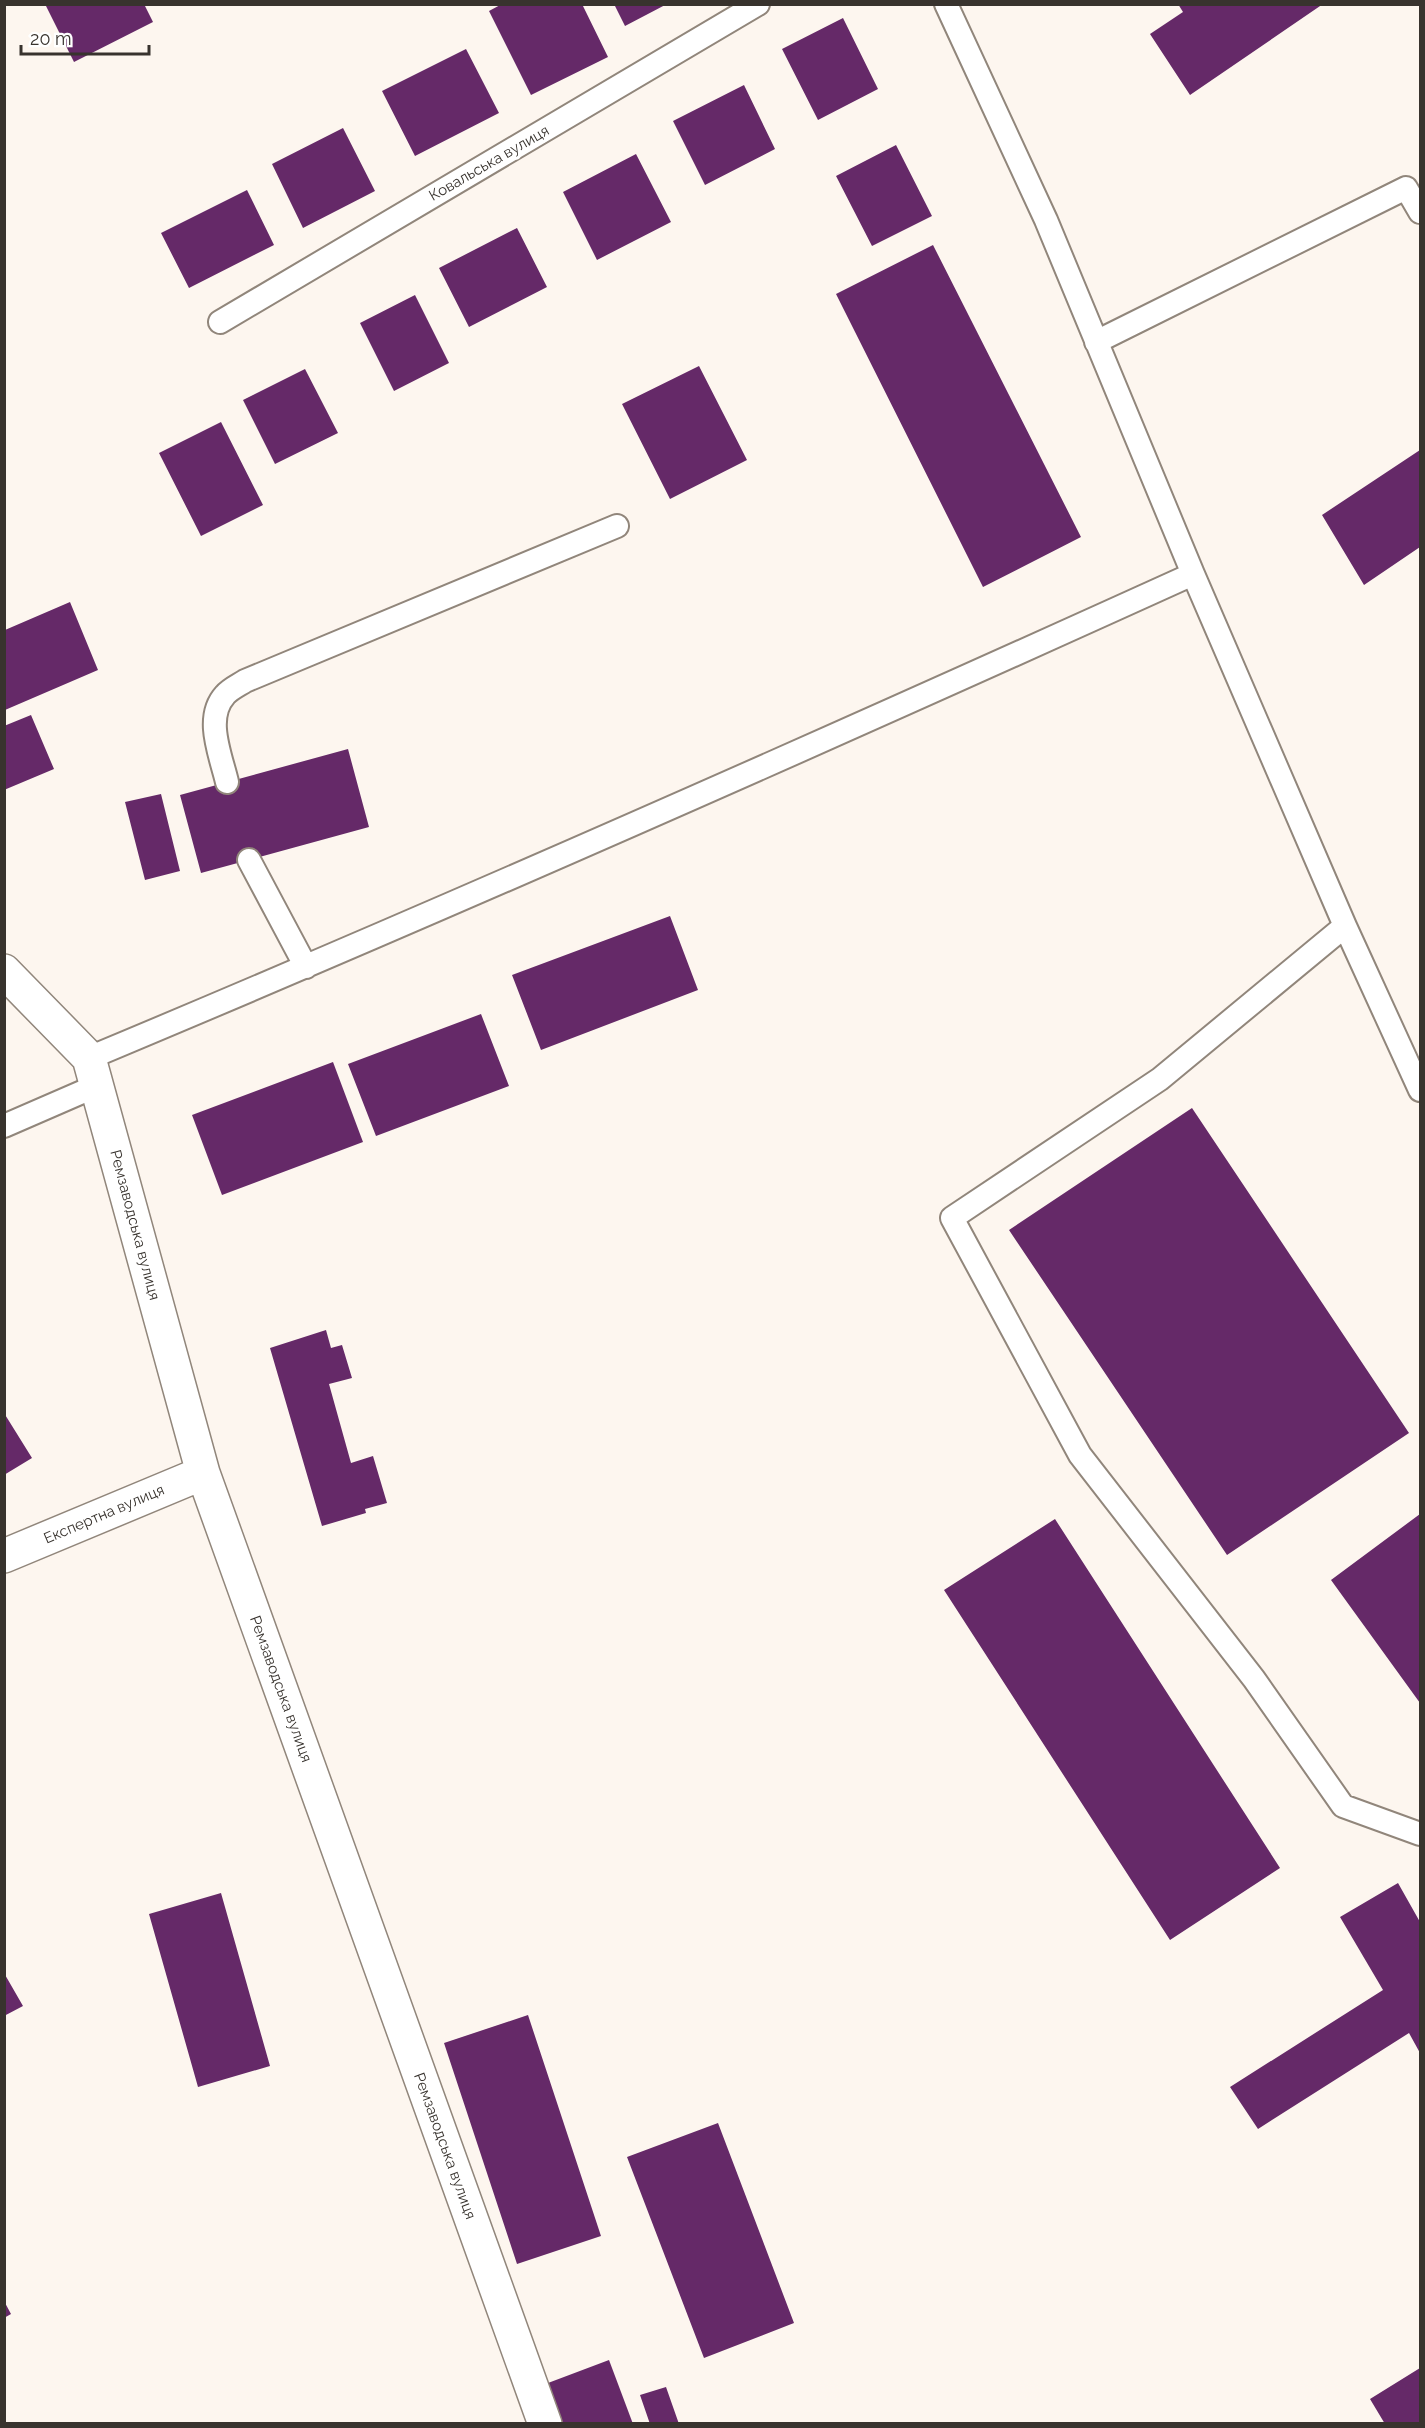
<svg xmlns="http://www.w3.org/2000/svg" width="1425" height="2428" viewBox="0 0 1425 2428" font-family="Raleway,sans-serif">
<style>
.building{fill:#652968}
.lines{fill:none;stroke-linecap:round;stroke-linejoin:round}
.service-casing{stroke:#91867b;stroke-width:26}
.minor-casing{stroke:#91867b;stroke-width:36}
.service{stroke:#fff;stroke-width:22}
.minor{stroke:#fff;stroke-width:33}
.labels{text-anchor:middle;stroke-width:6;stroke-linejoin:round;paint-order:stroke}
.street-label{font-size:15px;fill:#38332e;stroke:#fff}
</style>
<rect width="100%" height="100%" fill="#fdf6ef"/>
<path class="building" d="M45,4H144L153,22L74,62Z
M502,4H582L608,57L531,95L489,11Z
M614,4H667L625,26Z
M1178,4H1323L1190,95L1150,34L1183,12Z
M843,18L878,89L818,120L782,49Z
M466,49L499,113L415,156L382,91Z
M744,85L775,149L705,185L673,121Z
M343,128L375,191L303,228L272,164Z
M896,145L932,216L872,246L836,176Z
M636,154L671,222L597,260L563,192Z
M247,190L274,245L189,288L161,233Z
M517,228L547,287L469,327L439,268Z
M933,245L1081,537L983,587L836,294Z
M415,295L449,363L394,391L360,323Z
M699,366L747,460L670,499L622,404Z
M305,369L338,433L275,464L243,400Z
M221,422L263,505L201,536L159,453Z
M1420,450V547L1364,585L1322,515Z
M70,602L98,670L5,710V630Z
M31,715L54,769L4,790V726Z
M348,749L369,827L201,873L180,795Z
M161,794L180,871L145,880L125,802Z
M670,916L698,990L541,1050L512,975Z
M481,1014L509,1086L376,1136L348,1064Z
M333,1062L363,1142L222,1195L192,1115Z
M1192,1108L1409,1433L1227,1555L1009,1230Z
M326,1330L331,1348L342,1345L352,1378L329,1384L351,1463L373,1456L387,1503L365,1509L366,1513L322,1526L270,1348Z
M4,1413L32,1458L4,1475Z
M1420,1514V1703L1331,1580Z
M1055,1519L1280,1868L1170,1940L944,1590Z
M1398,1883L1420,1922V2053L1409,2033L1258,2129L1230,2087L1383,1990L1340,1917Z
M221,1893L270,2066L198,2087L149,1914Z
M4,1973L23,2006L4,2016Z
M528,2015L601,2236L517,2264L444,2043Z
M718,2123L794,2323L704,2358L627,2157Z
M4,2301L11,2314L4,2318Z
M609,2360L633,2424H563L548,2383Z
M1420,2368V2424H1385L1370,2399Z
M666,2387L679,2424H650L640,2395Z"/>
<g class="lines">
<defs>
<path id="service" d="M946,4L1046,220L1193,574L1345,926L1420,1090
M220,322L758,4
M1096,342L1406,188L1420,212
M227,782C221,756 204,718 225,695C230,689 239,685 245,681L617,526
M249,860L306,967
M1345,926L1160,1079L952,1218L1080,1455L1254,1679L1343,1806L1420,1834
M89,1058C460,903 827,740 1193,574
M4,1126L96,1086"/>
<path id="minor" d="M4,971L89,1058L203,1473L545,2424
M4,1556L203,1473"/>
</defs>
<use href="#service" class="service-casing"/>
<use href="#minor" class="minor-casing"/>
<use href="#service" class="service"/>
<use href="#minor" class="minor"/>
</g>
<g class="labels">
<g class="street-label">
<text transform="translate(489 163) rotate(-30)" y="5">Ковальська вулиця</text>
<text transform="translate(135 1225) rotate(75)" y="5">Ремзаводська вулиця</text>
<text transform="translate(104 1514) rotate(-23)" y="5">Експертна вулиця</text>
<text transform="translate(281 1689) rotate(70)" y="5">Ремзаводська вулиця</text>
<text transform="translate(445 2146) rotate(70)" y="5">Ремзаводська вулиця</text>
</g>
</g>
<rect width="1425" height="2428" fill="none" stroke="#38332e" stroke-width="12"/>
<path d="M21 45v9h128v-9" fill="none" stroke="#38332e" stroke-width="3"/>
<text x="30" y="45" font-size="18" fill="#38332e" stroke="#ffffff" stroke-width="4.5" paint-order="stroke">20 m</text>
</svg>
